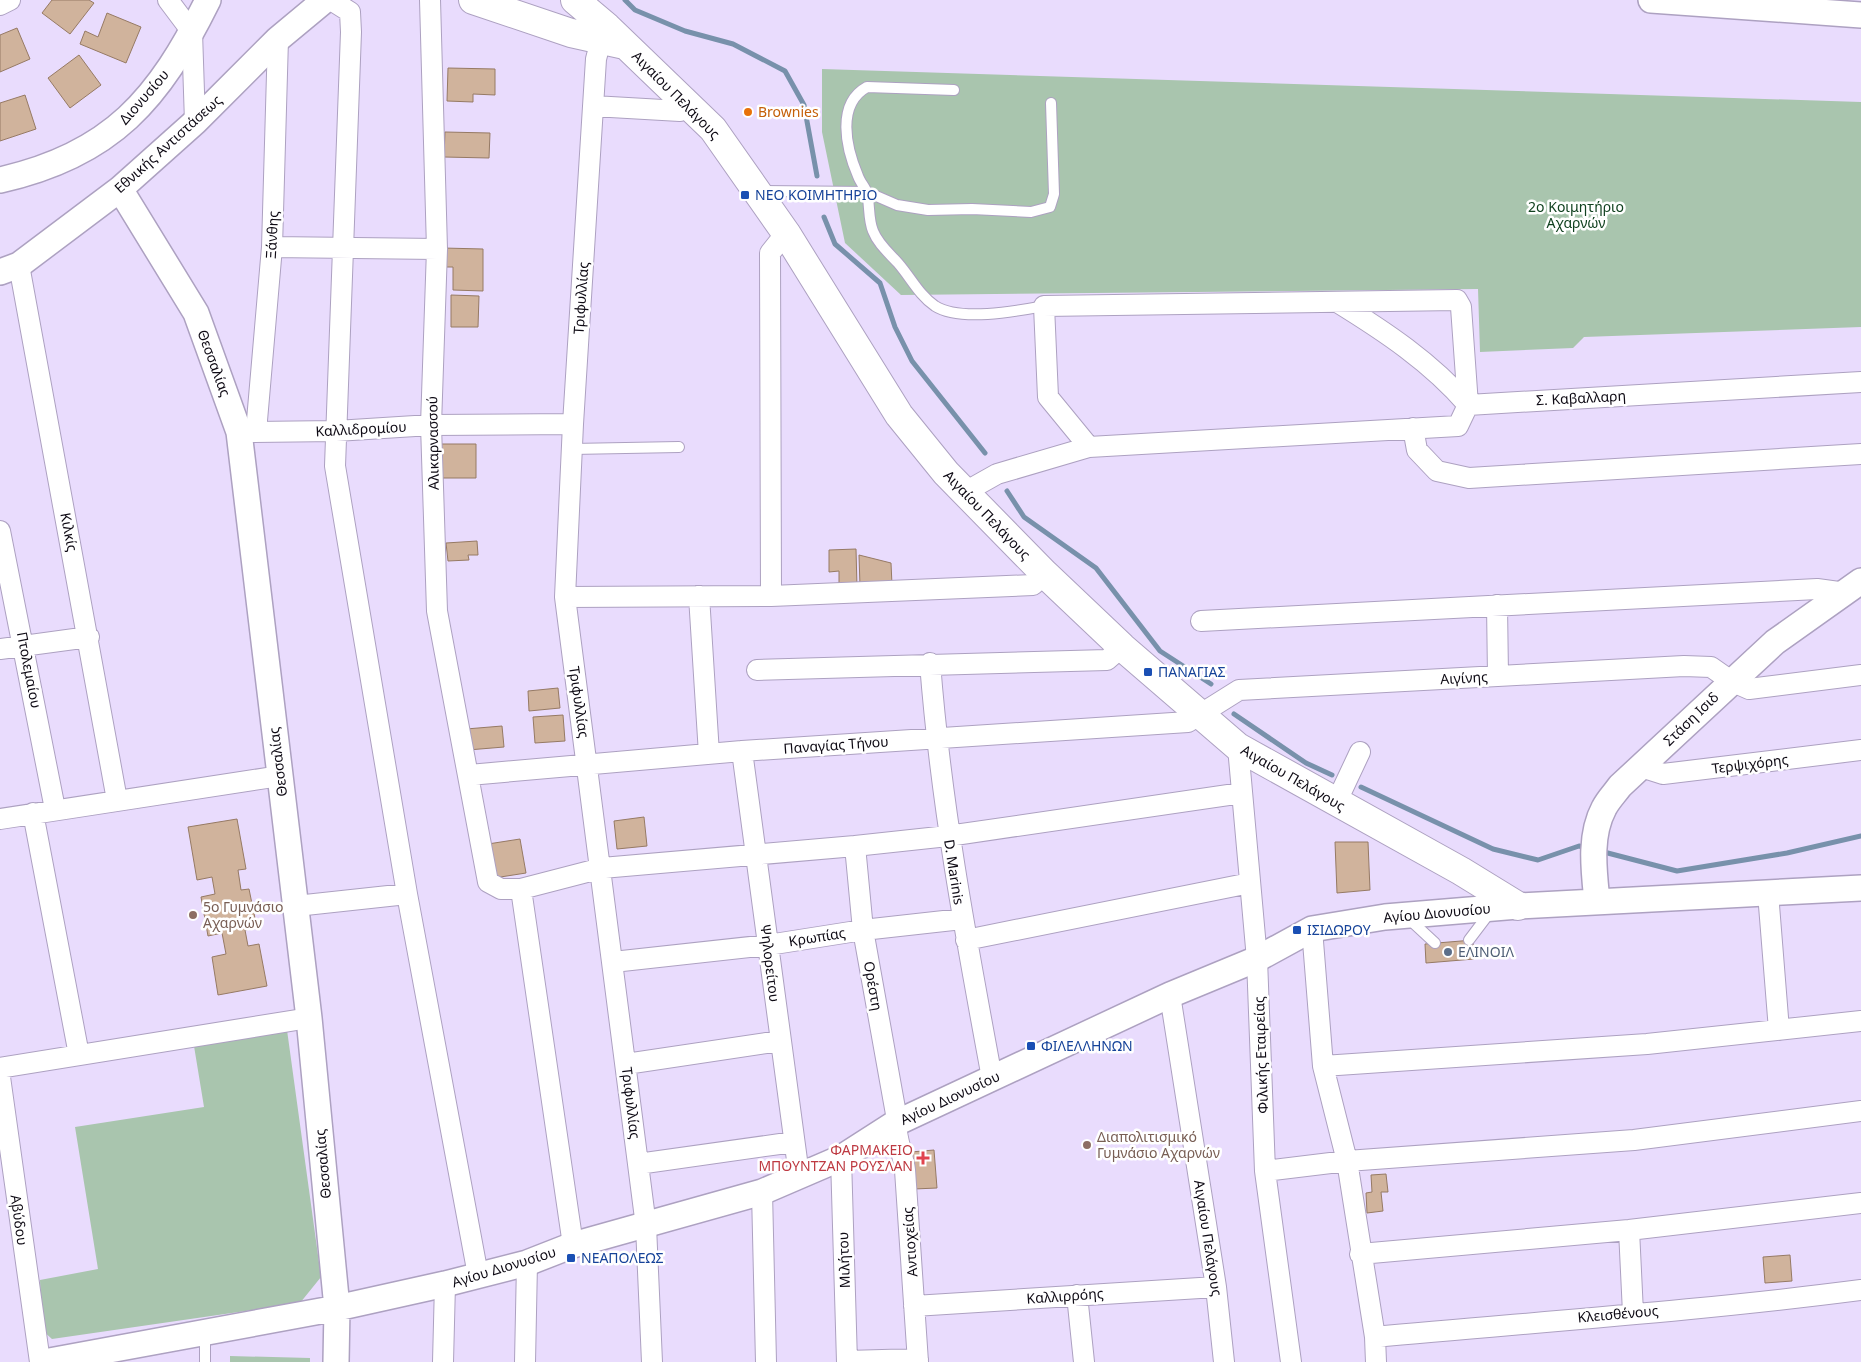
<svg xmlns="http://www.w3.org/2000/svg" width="1861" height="1362" viewBox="0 0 1861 1362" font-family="'Noto Sans',sans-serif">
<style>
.green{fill:#a9c5ae}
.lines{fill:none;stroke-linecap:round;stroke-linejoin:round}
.stream{stroke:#7891ab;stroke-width:5}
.building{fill:#d0b39c;stroke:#967a64}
.service-casing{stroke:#ada1c1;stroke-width:12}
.minor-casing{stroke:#ada1c1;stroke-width:22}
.tertiary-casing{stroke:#ada1c1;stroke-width:28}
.secondary-casing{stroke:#ada1c1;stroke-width:30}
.service{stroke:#fff;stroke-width:10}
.minor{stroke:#fff;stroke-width:20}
.tertiary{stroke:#fff;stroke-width:25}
.secondary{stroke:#fff;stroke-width:28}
.food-dot{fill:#e8710a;stroke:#fff;stroke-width:2}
.transit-dot{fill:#1a4fb4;stroke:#fff;stroke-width:2}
.education-dot{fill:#8d6e63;stroke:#fff;stroke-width:2}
.service-dot{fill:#5c6f8a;stroke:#fff;stroke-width:2}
.health-dot{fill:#e0444e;stroke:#fff;stroke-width:2}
.labels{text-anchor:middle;stroke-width:5;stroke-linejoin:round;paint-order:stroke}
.street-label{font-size:14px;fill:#0e0a14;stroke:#fff}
.food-label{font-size:14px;fill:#c56008;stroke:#fff;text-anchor:start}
.transit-label{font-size:14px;fill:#164399;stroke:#fff;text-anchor:start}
.park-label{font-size:14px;fill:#10411f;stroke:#fff}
.education-label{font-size:14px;fill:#785e54;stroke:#fff;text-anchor:start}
.service-label{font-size:14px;fill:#4e5e75;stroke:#fff;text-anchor:start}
.health-label{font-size:14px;fill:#be3a42;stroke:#fff;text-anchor:end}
</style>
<rect width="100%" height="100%" fill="#e9dcfd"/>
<path class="green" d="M822,69L1861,102V327L1584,337L1573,348L1480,352L1478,289L901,295L845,243L822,132Z
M287,1030L321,1277L300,1303L52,1339L42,1330L40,1280L98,1269L75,1127L204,1107L194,1046Z
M230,1356L310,1358V1362H230Z"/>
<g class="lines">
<path class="stream" d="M625,0L635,10L685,31L733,44L785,71L804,105L817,176
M824,217L835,244L880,283L895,327L912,361L985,453
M1007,491L1024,517L1096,568L1160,651L1211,684
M1234,714L1306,763L1332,775
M1361,787L1493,849L1538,860L1579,846L1587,848
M1600,851L1677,871L1787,853L1861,836"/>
</g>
<path class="building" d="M52,0H89L94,3L70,34L42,13Z
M107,13L141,27L126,63L80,44L85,31L98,37Z
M17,28L30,59L0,72V35Z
M79,55L101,85L70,108L48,78Z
M448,68L495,69V95L473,94V102L447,101Z
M25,95L36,129L0,141V103Z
M445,132L490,133L489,158L444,157Z
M443,248L483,249V291L453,290V267H443Z
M451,295L479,296L478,327H451Z
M437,444H476V478H437Z
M477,541L478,555H468L469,560L448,561L446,543Z
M856,549L857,588L839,589V571L829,572V550Z
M859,555L891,563L892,585L860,586Z
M558,688L560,708L529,711L528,691Z
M563,715L565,741L535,743L533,717Z
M502,726L504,747L468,750L466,729Z
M644,817L647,846L617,849L614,821Z
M237,819L246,869L238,870L241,890L249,889L257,928L245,930L248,946L259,944L267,986L218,995L212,957L226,954L222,933L208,936L201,897L215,894L212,877L197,880L188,827Z
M520,839L526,873L494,878L488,844Z
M1335,842H1368L1370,890L1337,893Z
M1473,940L1474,959L1426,963L1425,944Z
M934,1150L937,1188L914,1189L911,1152Z
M1386,1174L1388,1192H1381L1383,1211L1367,1213L1366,1193L1372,1192L1371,1175Z
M1790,1255L1792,1281L1765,1283L1763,1257Z"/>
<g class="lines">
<defs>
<path id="service" d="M954,90L867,87C836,104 846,148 858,176C860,182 865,187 867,193C870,205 868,219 873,231C878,244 889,253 898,263C911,278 919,295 935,306C960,322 1017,311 1044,306
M761,191L867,192L897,205L928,210L972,209L1031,212L1050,207L1054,194L1051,103
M572,449L679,447
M1408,918L1435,943
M1469,940L1491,911
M205,1362V1333"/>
<path id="minor" d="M168,0L192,32L195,122
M331,0L350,12L351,32L335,466L407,894L478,1275
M430,0L437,249L431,425L437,611L488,882L501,889H521L602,868L855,846L948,836L1242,793
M0,5L10,0
M601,40L596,59L573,424L565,597L646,1226L652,1362
M593,106L680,111L687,103
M272,247L437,249
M19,265L117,800
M1457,300L1461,307L1468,405L1458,426L1089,447L1048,397L1044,306Z
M1337,302C1384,331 1431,362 1468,405L1861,382
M1413,428L1417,450L1437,471L1469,478L1861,454
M245,432L336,431L431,425L573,424
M256,432L272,247L278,39
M965,492L997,474L1089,447
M0,531L55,809
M699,596L709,754
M771,596L770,253L786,233
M565,597L771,596L1033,585L1045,574
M1497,605L1498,676
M1201,621L1817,589L1846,593
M0,649L89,637
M930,663C941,805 966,938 992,1078
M757,670L1107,660L1122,647
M1238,747L1257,959L1265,1171L1291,1362
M742,751L799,1175
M1641,767L1663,774L1861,750
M469,775L742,751L1188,722L1239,690L1684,666L1711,667L1731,681L1749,689L1861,675
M1336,803L1360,752
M33,813L79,1055
M0,819L280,776
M855,846L863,930L896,1114C893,1128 903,1154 905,1170L918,1362
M521,889L573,1245
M1768,893L1779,1030
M296,906L407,894
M1312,929L1323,1066L1347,1161L1375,1337L1376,1362
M966,940L1250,883
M613,962L768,945L863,930L962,919
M1170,995L1216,1287L1224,1362
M626,1064L780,1041
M1323,1066L1647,1044L1861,1021
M0,1068L309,1018
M0,1077L40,1362
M841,1158L847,1362
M638,1164L794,1142
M1265,1171L1347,1161L1634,1140L1861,1111
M762,1192L766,1362
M1629,1230L1633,1313
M1360,1254L1629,1230L1861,1203
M1077,1295L1084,1362
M914,1306L1216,1287
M1375,1337C1537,1322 1699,1311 1861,1290
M847,1361L918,1359
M443,1362L445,1284
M525,1362L527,1263"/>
<path id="tertiary" d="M1651,0L1861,15
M0,180C112,155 159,99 208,0
M120,189L196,313L239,432L309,1018L337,1308L336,1362
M0,272L19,265L120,189L195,122L278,39L325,0
M1597,901C1594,871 1589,836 1604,808C1608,800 1615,793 1620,786L1775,642L1861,581
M44,1362L337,1308L445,1284L527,1263L573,1245L762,1192L841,1158L894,1124L1170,995L1257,959L1312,929L1385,917L1518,906L1861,888"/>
<path id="secondary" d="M473,0L571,33L625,45
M575,0L607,27L713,129L786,233L899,415L946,473L1045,574L1122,647L1238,747L1461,871L1518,906"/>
</defs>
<use href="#service" class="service-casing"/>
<use href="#minor" class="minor-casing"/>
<use href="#tertiary" class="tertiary-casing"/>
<use href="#secondary" class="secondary-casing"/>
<use href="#service" class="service"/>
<use href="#minor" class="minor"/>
<use href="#tertiary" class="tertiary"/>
<use href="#secondary" class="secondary"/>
</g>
<circle class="food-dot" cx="748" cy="112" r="5"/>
<g class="transit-dot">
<rect x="740" y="190" width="10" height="10" rx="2.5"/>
<rect x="1143" y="667" width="10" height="10" rx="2.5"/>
<rect x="1292" y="925" width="10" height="10" rx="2.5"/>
<rect x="1026" y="1041" width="10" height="10" rx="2.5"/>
<rect x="566" y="1253" width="10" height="10" rx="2.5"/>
</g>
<g class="education-dot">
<circle cx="193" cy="915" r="5"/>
<circle cx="1087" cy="1145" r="5"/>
</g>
<circle class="service-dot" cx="1448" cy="952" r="5"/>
<path class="health-dot" d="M920.5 1150.5h5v5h5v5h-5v5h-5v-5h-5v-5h5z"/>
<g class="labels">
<g class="street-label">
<text transform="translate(676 95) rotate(45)" y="5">Αιγαίου Πελάγους</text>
<text transform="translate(144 97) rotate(-49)" y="5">Διονυσίου</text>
<text transform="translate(168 144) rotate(-42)" y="5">Εθνικής Αντιστάσεως</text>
<text transform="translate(272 235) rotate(-87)" y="5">Ξάνθης</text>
<text transform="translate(581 298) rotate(-86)" y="5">Τριφυλλίας</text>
<text transform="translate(214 363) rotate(70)" y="5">Θεσσαλίας</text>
<text transform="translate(1581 398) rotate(-3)" y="5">Σ. Καβαλλαρη</text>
<text transform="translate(361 429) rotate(-3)" y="5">Καλλιδρομίου</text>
<text transform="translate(433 443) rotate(-91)" y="5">Αλικαρνασσού</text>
<text transform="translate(987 515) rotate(46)" y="5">Αιγαίου Πελάγους</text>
<text transform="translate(69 532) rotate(79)" y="5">Κιλκίς</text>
<text transform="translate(29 670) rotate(79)" y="5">Πτολεμαίου</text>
<text transform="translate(1464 678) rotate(-3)" y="5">Αιγίνης</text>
<text transform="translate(579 702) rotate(82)" y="5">Τριφυλλίας</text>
<text transform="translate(1691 719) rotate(-44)" y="5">Στάση Ισιδ</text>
<text transform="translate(836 745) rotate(-4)" y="5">Παναγίας Τήνου</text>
<text transform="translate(278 762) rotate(-97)" y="5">Θεσσαλίας</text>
<text transform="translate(1750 764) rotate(-7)" y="5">Τερψιχόρης</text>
<text transform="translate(1293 778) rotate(30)" y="5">Αιγαίου Πελάγους</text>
<text transform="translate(954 872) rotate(81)" y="5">D. Marinis</text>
<text transform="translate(1437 913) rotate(-5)" y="5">Αγίου Διονυσίου</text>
<text transform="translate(817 937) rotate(-9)" y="5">Κρωπίας</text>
<text transform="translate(770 963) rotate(83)" y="5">Ψηλορείτου</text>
<text transform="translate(873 986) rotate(80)" y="5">Ορέστη</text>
<text transform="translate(1261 1055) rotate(-92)" y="5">Φιλικής Εταιρείας</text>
<text transform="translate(950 1098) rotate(-25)" y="5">Αγίου Διονυσίου</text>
<text transform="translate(631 1103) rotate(83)" y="5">Τριφυλλίας</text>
<text transform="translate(323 1164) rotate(-95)" y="5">Θεσσαλίας</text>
<text transform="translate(19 1220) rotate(82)" y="5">Αβύδου</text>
<text transform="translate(1208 1238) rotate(81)" y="5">Αιγαίου Πελάγους</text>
<text transform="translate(910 1242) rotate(-94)" y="5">Αντιοχείας</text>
<text transform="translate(844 1260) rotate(-92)" y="5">Μιλήτου</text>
<text transform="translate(504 1267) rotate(-17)" y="5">Αγίου Διονυσίου</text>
<text transform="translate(1065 1296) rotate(-4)" y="5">Καλλιρρόης</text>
<text transform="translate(1618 1314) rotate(-5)" y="5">Κλεισθένους</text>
</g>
<g class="food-label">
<text x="758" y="117">Brownies</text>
</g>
<g class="transit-label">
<text x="755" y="200">ΝΕΟ ΚΟΙΜΗΤΗΡΙΟ</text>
<text x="1158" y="677">ΠΑΝΑΓΙΑΣ</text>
<text x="1307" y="935">ΙΣΙΔΩΡΟΥ</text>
<text x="1041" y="1051">ΦΙΛΕΛΛΗΝΩΝ</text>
<text x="581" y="1263">ΝΕΑΠΟΛΕΩΣ</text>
</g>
<g class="park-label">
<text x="1576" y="212">2ο Κοιμητήριο<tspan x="1576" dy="16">Αχαρνών</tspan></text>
</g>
<g class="education-label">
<text x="203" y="912">5ο Γυμνάσιο<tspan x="203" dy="16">Αχαρνών</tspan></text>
<text x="1097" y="1142">Διαπολιτισμικό<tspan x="1097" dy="16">Γυμνάσιο Αχαρνών</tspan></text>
</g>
<g class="service-label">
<text x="1458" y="957">ΕΛΙΝΟΙΛ</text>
</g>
<g class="health-label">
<text x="913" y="1155">ΦΑΡΜΑΚΕΙΟ<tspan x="913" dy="16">ΜΠΟΥΝΤΖΑΝ ΡΟΥΣΛΑΝ</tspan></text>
</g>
</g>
</svg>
